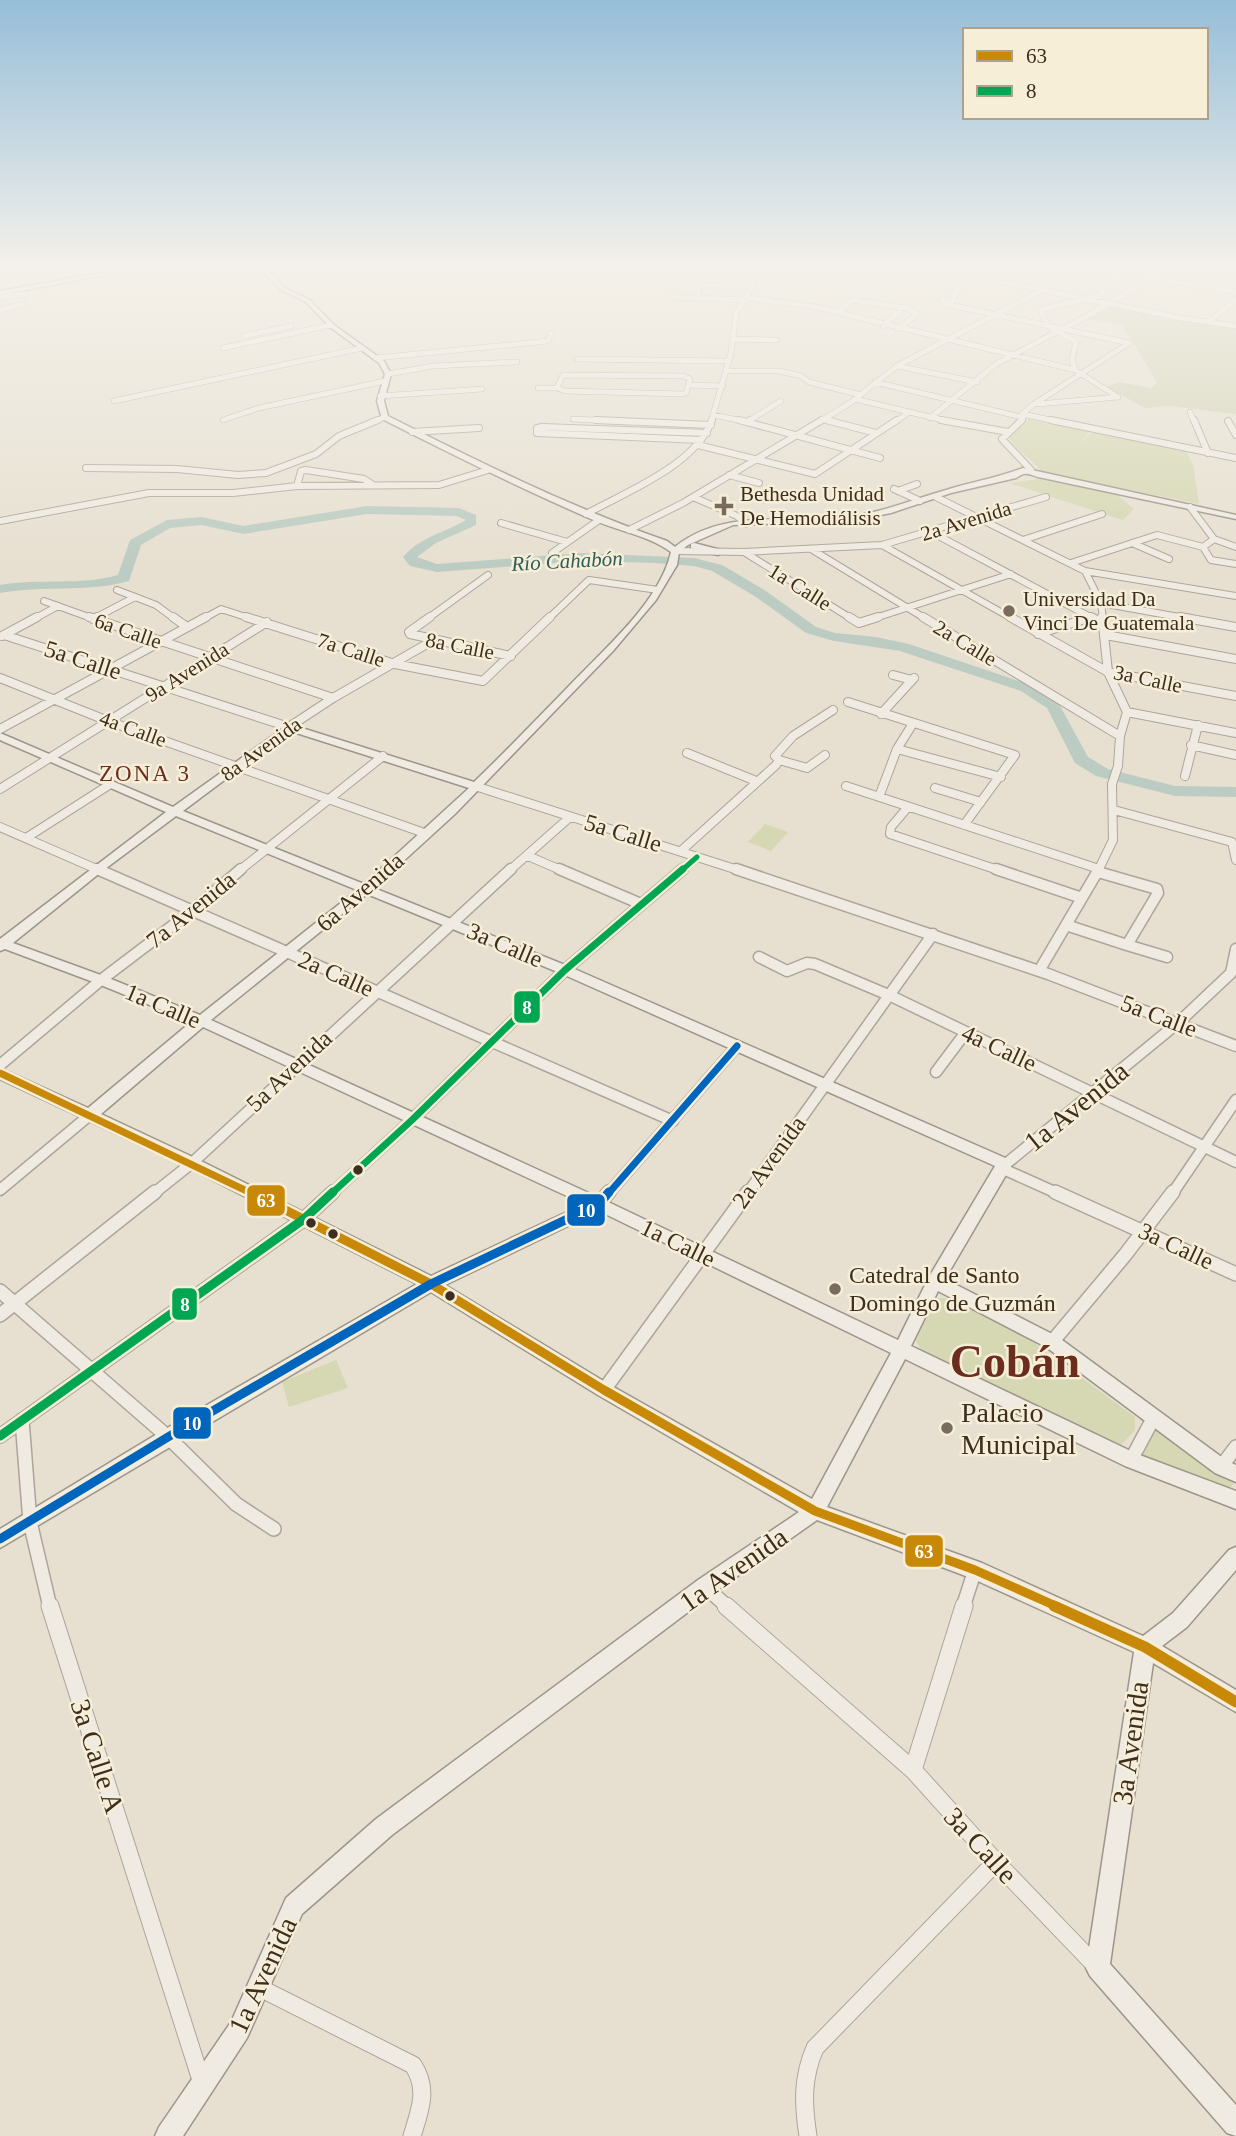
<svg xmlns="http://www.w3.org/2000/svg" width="1236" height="2136" viewBox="0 0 1236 2136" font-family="Georgia,serif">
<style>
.green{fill:#d6d7b3}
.cemetery{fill:#d1d1b3}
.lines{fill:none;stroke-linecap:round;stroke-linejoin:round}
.river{fill:#bcccc2;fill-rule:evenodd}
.street-far5-casing{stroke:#ada599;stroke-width:6}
.street-far4-casing{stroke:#ada599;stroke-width:8}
.street-far3-casing{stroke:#ada599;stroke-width:10}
.street-far2-casing{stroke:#ada599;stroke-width:13}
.street-far1-casing{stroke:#ada599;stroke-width:16}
.street-casing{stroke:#ada599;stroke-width:19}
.secondary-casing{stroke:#9c958a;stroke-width:3}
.street-far5{stroke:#efebe3;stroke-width:5}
.street-far4{stroke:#efebe3;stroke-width:6}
.street-far3{stroke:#efebe3;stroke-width:8}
.street-far2{stroke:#efebe3;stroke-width:10}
.street-far1{stroke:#efebe3;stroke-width:13}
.street{stroke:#efebe3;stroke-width:17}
.secondary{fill:#efebe3;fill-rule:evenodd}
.bus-1-far2-casing{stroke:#f7eed8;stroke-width:12}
.bus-1-far1-casing{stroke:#f7eed8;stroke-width:14}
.bus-1-casing{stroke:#f7eed8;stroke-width:17}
.bus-2-far2-casing{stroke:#f7eed8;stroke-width:10}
.bus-2-far1-casing{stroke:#f7eed8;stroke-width:12}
.bus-2-casing{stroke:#f7eed8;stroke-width:14}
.bus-3-far1-casing{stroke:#f7eed8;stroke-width:12}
.bus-3-casing{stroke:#f7eed8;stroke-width:14}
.bus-1-far2{stroke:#c88808;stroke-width:7}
.bus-1-far1{stroke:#c88808;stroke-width:9}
.bus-1{stroke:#c88808;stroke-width:11}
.bus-2-far2{stroke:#00a651;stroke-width:5}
.bus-2-far1{stroke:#00a651;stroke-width:7}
.bus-2{stroke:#00a651;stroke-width:9}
.bus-3-far1{stroke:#0065bd;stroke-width:7}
.bus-3{stroke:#0065bd;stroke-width:9}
.poi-dot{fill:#786c5e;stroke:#f7eed8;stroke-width:2.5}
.bus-dot{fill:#3d2e20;stroke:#f7eed8;stroke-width:2.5}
.labels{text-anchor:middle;stroke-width:5;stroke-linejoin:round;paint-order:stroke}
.far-poi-label{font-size:21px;fill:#3d2e20;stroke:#f7eed8;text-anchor:start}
.far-street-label{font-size:21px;fill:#3d2e20;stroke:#f7eed8}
.far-water-label{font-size:21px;font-style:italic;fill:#2f5d5a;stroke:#f7eed8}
.far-quarter-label{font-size:23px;letter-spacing:2px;fill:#6b2e1e;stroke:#f7eed8}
.street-label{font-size:24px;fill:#3d2e20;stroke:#f7eed8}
.poi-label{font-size:24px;fill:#3d2e20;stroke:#f7eed8;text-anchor:start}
.near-street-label{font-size:28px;fill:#3d2e20;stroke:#f7eed8}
.near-poi-label{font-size:28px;fill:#3d2e20;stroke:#f7eed8;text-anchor:start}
.near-town-label{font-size:46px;font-weight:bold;fill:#6b2e1e;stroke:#f7eed8}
.line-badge{stroke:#f7eed8;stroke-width:2.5}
.badge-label{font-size:19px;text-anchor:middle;font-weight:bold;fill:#fff}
</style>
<rect width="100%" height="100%" fill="#e7e0d1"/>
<path class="green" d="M1030,418L1091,431L1073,450L1093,431L1185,449L1193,464L1199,504L1043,472L1014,445L1009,437Z
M1038,479L1115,493L1134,509L1123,520L1119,519L1009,483Z
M765,824L788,832L771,851L748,842Z
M936,1298H945L1018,1331L1135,1417V1430L1120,1446L921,1350L916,1341Z
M336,1360L348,1388L289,1407L282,1382Z
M1154,1425L1234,1483L1230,1488L1142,1458Z"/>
<path class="cemetery" d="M1107,305L1236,327V414L1168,406L1145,408L1107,387L1119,382L1152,388L1157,382L1122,325L1083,318Z"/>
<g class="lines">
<path class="river" d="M367,506L459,508L476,515V525L436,543L417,557L437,564L581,553L694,558L722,565L766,591L816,627L835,633L876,637L909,644L1031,685L1058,702L1088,757L1108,769L1175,786L1236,787V797L1175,796L1096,776L1075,763L1047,708L1021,691L900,651L834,641L806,633L756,597L712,571L694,566L656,563L581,561L437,572L410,566L403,557C420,537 444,533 466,520L457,516L367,514L243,534L202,525L170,528L141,545L129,581C86,593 43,585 0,593V585C39,578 80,586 118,575L130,540L167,520L202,517L243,526Z"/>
<defs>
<path id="street-far5" d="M926,267L1180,318L1236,326
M1070,267L1119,275
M1149,278L1236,292
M727,290L733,272H754
M0,297L25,294
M672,297L746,300
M697,298L700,286L703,285L753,286
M747,298L816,307L1075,370L1118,397
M941,300L950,305L1129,343L1034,404L1022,414L1023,419L1020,422
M950,305L958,289
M0,310L24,304
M839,311L852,300L907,308L917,314L898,329
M1208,322L1236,300
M883,326L899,312
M244,336L291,326
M733,339L777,340
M223,348L331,325
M376,358L548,341L551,333
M577,359L729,361
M897,366L977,382
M1075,370L1072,359L1076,342L1048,326L1040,310L1100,296L1103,292L1097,287L1098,282L1130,276L1140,269L1151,267
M726,371H780L801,376L809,382L861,395
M388,374L433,366L517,362
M563,375L683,376L690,379L686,393L683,394L565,391L557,388Z
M875,382L1021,417
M688,385L723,386
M538,388H557
M380,396L482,389
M855,399L951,422
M114,401L362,348
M1038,404L1118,397
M1190,412L1194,422
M1022,414L1060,422
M713,415L748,422
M930,418L996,364L1091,314L1169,267
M573,419L636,422
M822,419L833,422
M223,420L259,408L385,381
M373,422L385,417
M711,422L731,353L736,313L753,286L754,267
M747,422L781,401
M819,422L850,403L897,366L1086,267
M895,422L908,413"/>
<path id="street-far4" d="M596,420L711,425
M739,420L880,458
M826,420L876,433
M941,420L1008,432
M1022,420L1002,439L1031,470
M1051,420L1236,458
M1194,420L1208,453
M1228,421L1236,435
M747,422L750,420
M412,432L479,428
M537,433V428L542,427L707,433
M537,433L701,440
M698,445L815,474L897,420
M86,468L177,469L238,475L266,473L316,454L339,436L378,420
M729,475L759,483
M373,485L364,479L306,470L301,471L297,486L439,485L488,470
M894,489L920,501
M898,491L917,484
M693,497L737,516L746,524
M936,497L1085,571L1101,603L1103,619
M1190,507L1214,539L1236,547
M586,514C626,492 696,465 712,420
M0,521L149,493H233L297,486
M501,523L567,542
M629,530L683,503L822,420
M933,533L1094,619
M1023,540L1102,514
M1132,543L1169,559
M882,545L1013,619
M1203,547L1211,560L1236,564
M811,549L926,619
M675,551L744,552L882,545L1046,497
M744,552L852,619
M552,553L599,520
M1071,563L1157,535L1203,547L1214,539
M1085,571L1236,596
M117,590L156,605L175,619
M44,601L94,619
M1101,603L1190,619
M34,619L58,606
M93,619L135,597
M203,619L221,609L252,619
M427,619L488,575
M548,619L589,580L658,590
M872,619L1011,574
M1085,619L1091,617"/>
<path id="street-far3" d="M89,617L333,698
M173,617L187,627
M246,617L395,664L483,681L550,617
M430,617L409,632L410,634L511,656
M849,617L859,623L878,617
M923,617L1120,736
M1010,617L1108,672L1236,696
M1091,617L1104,624
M1180,617L1236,627
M93,619L97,617
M1038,634L1091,617
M4,635L289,727L333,698L432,641
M1106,635L1236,659
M2,636L37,617
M893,675L912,680
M0,678L108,721L427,834
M848,702L1015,755L964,825
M1127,712L1236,733
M881,714L914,678
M0,729L206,617
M1191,745L1236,755
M897,749L1001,777
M687,753L756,781
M779,760L807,768L825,755
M1185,776L1198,725
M475,786L741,871
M846,786L1099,869
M935,788L981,802
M0,789L267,622
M879,797L897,749L912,725
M908,807L891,827L890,834L1001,871
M1114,810L1232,842L1236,860
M0,827L101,871
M26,838L109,785
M681,851L776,765L779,760L775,756L793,736L833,710
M528,856L563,871
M239,871L383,756
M509,871L570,817
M681,871L697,857
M1098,871L1113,840L1112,784L1118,766L1120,736L1127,712L1108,672L1102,617"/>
<path id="street-far2" d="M97,869L673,1121
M559,869L641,904
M736,869L1048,974L1236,1046
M996,869L1082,898
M1066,925L1127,945L1158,893L1157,889L1098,872
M1127,945L1167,957
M759,957L787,971L807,963L815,964L891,996L1236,1162
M1039,971L1099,869
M0,1065L101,980L192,911L241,869
M936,1072L963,1036L969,1033
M0,1190L91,1114
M153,1194L192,1163L511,869
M331,1194L412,1120L565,970L683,869
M608,1194L737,1046
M747,1194L933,934
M1059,1194L1001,1168L1179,1022L1231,973L1236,949
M1172,1194L1236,1100"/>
<path id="street-far1" d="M1055,1192L1236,1274
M599,1204L609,1192
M0,1291L168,1437L236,1504L274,1529
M0,1315L155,1192
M1052,1342L1125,1255L1173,1192
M604,1390L748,1192
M22,1420L30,1522L50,1607
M0,1436L304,1219L333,1192
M1131,1460L1154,1417
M1221,1467L1236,1447
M705,1587L728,1607
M963,1607L975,1570"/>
<path id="street" d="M50,1606L202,2083
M726,1606L913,1770L996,1862L1097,1967
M913,1770L964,1606
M258,1987L413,2065C429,2089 420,2110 412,2136
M808,2136C803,2104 802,2078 815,2048L996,1862"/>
<path id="secondary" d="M134,267H146L0,295V291Z
M259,267H265L285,288L310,300L334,325L384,361L391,374L384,401L388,416C479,462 570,507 667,541L675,547C726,506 793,525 852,516C884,512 914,499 946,490C972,482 997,478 1023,468L1236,515V519L1038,477C1028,474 1026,471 1016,478L951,493L891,513L851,521L733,525L688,545L679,552L677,565L656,600L613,651L455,814L374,888L570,967L1010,1160L1012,1164L1010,1168L945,1279L1058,1337L1227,1461L1236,1465V1482L1215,1473L1046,1347L938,1291L911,1346L1137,1454L1236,1491V1509L1125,1466L905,1359L827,1507L982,1563L1143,1636L1173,1613L1229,1550L1236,1547V1570L1187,1627L1162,1646L1236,1690V1712L1153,1663L1110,1964L1236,2105V2136L1227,2133L1090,1976L1086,1968L1134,1652L971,1578L817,1520L712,1594L392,1835L302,1914L247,2038L183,2136H155L159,2127L231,2022L286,1898L376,1819L698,1580L799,1512L598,1395L431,1292L0,1548V1529L162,1431L417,1284L187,1167L0,1079V1068L88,1108L191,1022L96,983L5,949L0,951V939L166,812L0,740V733L173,807L289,724L474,782C506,751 537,719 568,687C603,650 660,602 671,552C648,535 617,531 591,519C520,488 451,454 382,419L377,401L385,374L379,363L330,327L306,302L281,290ZM290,731L469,788L364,884L183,811ZM176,816L357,890L200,1015L106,977L13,943L101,872ZM367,894L560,973L995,1166L929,1277L898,1340L604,1200L211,1020ZM203,1027L584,1204L431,1276L197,1159L101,1114ZM599,1211L891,1353L812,1499L610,1385L445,1285Z
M694,543L721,550L722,552L718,555L691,548V544Z"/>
</defs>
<use href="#street-far5" class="street-far5-casing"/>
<use href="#street-far4" class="street-far4-casing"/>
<use href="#street-far3" class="street-far3-casing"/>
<use href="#street-far2" class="street-far2-casing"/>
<use href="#street-far1" class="street-far1-casing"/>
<use href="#street" class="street-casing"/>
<use href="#secondary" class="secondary-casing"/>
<use href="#street-far5" class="street-far5"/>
<use href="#street-far4" class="street-far4"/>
<use href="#street-far3" class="street-far3"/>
<use href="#street-far2" class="street-far2"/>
<use href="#street-far1" class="street-far1"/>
<use href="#street" class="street"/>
<use href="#secondary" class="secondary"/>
<defs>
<path id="bus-1-far2" d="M0,1073L253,1194"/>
<path id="bus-1-far1" d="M250,1192L431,1284L604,1390L815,1511L975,1570L1058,1607"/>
<path id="bus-1" d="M1054,1606L1145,1647L1236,1702"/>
<path id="bus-2-far2" d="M681,871L697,857"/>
<path id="bus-2-far1" d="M331,1194L412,1120L565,970L683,869"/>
<path id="bus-2" d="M0,1436L304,1219L333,1192"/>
<path id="bus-3-far1" d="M608,1194L737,1046"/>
<path id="bus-3" d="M0,1539L168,1437L431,1284L599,1204L609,1192"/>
</defs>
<use href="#bus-1-far2" class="bus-1-far2-casing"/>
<use href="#bus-1-far1" class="bus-1-far1-casing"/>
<use href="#bus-1" class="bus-1-casing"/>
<use href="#bus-2-far2" class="bus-2-far2-casing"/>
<use href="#bus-2-far1" class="bus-2-far1-casing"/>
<use href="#bus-2" class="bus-2-casing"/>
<use href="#bus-3-far1" class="bus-3-far1-casing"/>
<use href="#bus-3" class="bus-3-casing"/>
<use href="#bus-1-far2" class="bus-1-far2"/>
<use href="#bus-1-far1" class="bus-1-far1"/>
<use href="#bus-1" class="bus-1"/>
<use href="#bus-2-far2" class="bus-2-far2"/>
<use href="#bus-2-far1" class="bus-2-far1"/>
<use href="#bus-2" class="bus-2"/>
<use href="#bus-3-far1" class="bus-3-far1"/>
<use href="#bus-3" class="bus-3"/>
</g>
<linearGradient id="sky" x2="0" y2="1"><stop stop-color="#96bed9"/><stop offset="0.47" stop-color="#f4f1ea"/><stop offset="1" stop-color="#f4f1ea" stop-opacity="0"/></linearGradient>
<rect width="1236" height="566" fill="url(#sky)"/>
<g class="poi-dot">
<path d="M720.5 495.5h7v7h7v7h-7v7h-7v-7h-7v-7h7z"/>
<circle cx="1009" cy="611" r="7"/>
<circle cx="835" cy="1289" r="7"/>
<circle cx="947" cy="1428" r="7"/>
</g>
<g class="bus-dot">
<circle cx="358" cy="1170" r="6"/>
<circle cx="311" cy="1223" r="6"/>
<circle cx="333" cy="1234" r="6"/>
<circle cx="450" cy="1296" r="6"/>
</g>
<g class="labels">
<g class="far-poi-label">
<text x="740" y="501">Bethesda Unidad<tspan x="740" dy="24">De Hemodiálisis</tspan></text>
<text x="1023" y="606">Universidad Da<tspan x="1023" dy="24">Vinci De Guatemala</tspan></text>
</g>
<g class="far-street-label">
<text transform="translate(966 521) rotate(-17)" y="7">2a Avenida</text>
<text transform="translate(800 587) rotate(32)" y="7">1a Calle</text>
<text transform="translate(128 631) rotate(19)" y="7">6a Calle</text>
<text transform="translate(965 643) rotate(31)" y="7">2a Calle</text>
<text transform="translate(460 646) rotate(11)" y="7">8a Calle</text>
<text transform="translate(351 650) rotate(18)" y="7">7a Calle</text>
<text transform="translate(187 672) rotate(-32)" y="7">9a Avenida</text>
<text transform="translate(1148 679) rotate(12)" y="7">3a Calle</text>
<text transform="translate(133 729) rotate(20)" y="7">4a Calle</text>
<text transform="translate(261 749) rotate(-36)" y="7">8a Avenida</text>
</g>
<g class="far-water-label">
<text transform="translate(567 561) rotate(-3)" y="7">Río Cahabón</text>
</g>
<g class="far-quarter-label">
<text x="145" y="781">ZONA 3</text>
</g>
<g class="street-label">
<text transform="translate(83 660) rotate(18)" y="8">5a Calle</text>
<text transform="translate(623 833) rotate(17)" y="8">5a Calle</text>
<text transform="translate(360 892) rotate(-41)" y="8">6a Avenida</text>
<text transform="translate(191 910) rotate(-39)" y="8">7a Avenida</text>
<text transform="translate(505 945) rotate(23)" y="8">3a Calle</text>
<text transform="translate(336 974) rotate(24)" y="8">2a Calle</text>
<text transform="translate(163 1006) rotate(23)" y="8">1a Calle</text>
<text transform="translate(1159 1016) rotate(21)" y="8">5a Calle</text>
<text transform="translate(999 1048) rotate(25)" y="8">4a Calle</text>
<text transform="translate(289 1071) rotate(-43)" y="8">5a Avenida</text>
<text transform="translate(769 1162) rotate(-54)" y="8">2a Avenida</text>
<text transform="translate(678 1243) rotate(26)" y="8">1a Calle</text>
<text transform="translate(1176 1246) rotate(25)" y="8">3a Calle</text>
</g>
<g class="poi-label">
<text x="849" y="1283">Catedral de Santo<tspan x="849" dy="28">Domingo de Guzmán</tspan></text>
</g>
<g class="near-street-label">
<text transform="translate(1076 1106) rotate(-39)" y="10">1a Avenida</text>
<text transform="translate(733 1569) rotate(-35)" y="10">1a Avenida</text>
<text transform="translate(1130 1743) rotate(-82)" y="10">3a Avenida</text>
<text transform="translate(98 1756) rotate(72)" y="10">3a Calle A</text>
<text transform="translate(981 1845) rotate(47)" y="10">3a Calle</text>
<text transform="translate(262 1975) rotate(-65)" y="10">1a Avenida</text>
</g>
<g class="near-poi-label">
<text x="961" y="1422">Palacio<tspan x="961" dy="32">Municipal</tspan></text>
</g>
<g class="near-town-label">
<text x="1015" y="1377">Cobán</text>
</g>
</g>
<g class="line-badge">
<rect x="513" y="990" width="28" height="34" rx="7" fill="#00a651"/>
<rect x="246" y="1184" width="40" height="33" rx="7" fill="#c88808"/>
<rect x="566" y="1193" width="40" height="34" rx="7" fill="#0065bd"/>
<rect x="171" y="1287" width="27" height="34" rx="7" fill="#00a651"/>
<rect x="172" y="1406" width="40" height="34" rx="7" fill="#0065bd"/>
<rect x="904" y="1534" width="40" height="34" rx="7" fill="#c88808"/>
</g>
<g class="badge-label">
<text x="527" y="1014">8</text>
<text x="266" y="1207">63</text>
<text x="586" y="1217">10</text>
<text x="185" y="1311">8</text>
<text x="192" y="1430">10</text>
<text x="924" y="1558">63</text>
</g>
<rect x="963" y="28" width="245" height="91" fill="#f7eed8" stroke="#ada18e" stroke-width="2"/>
<rect x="977" y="51" width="35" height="10" fill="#c88808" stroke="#ada18e" stroke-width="2"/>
<text x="1026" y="63" font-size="21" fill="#3d2e20">63</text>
<rect x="977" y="86" width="35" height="10" fill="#00a651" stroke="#ada18e" stroke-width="2"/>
<text x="1026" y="98" font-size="21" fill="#3d2e20">8</text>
</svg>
